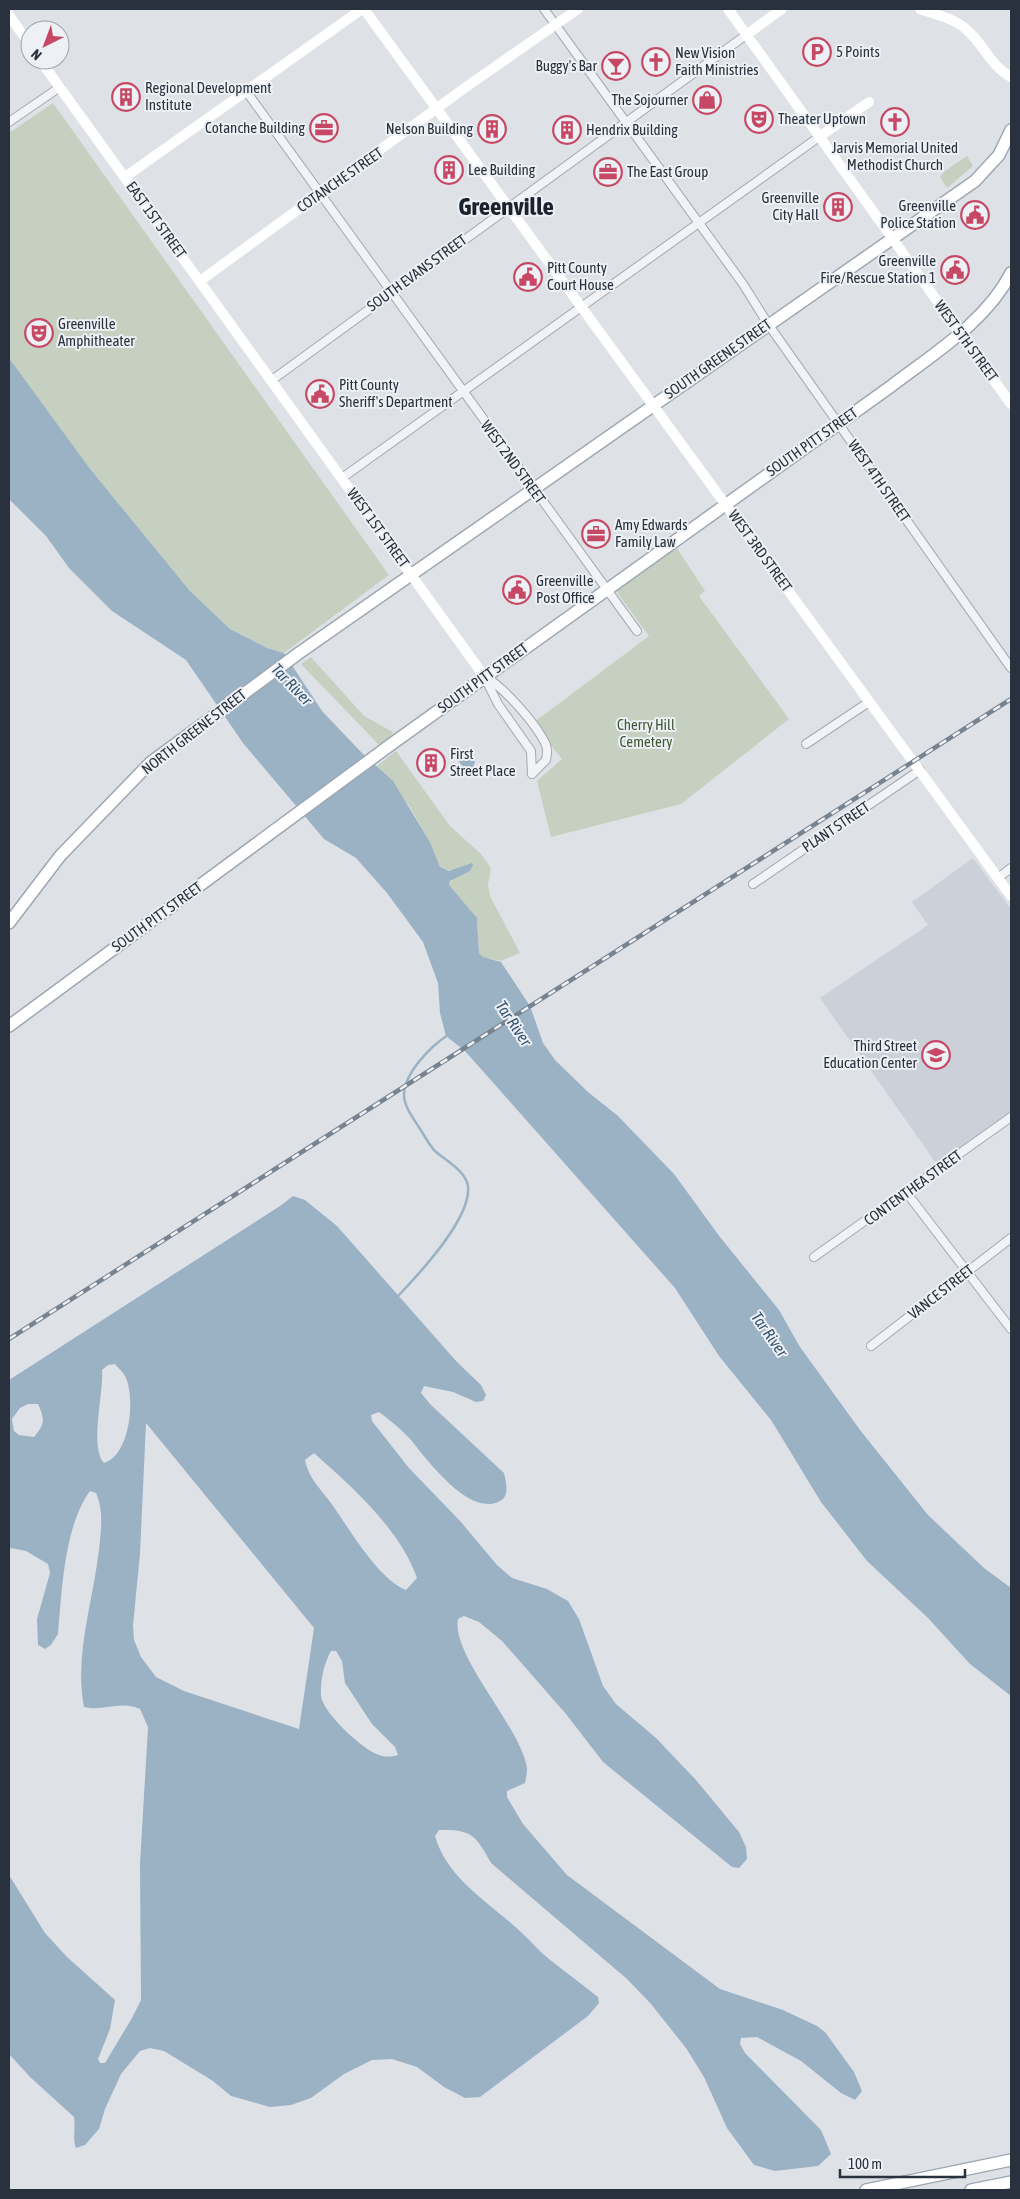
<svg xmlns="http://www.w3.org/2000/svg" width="1020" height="2199" viewBox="0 0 1020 2199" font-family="'Asap Condensed',sans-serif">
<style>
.built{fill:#ccd1d9}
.green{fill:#c5d0c0}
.water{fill:#9bb2c5;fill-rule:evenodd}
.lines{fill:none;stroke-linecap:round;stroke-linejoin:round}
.stream{stroke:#9bb2c5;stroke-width:2.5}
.street-casing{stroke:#a4a9b1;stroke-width:10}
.primary-casing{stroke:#9ea7b2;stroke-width:14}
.street{stroke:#f1f3f6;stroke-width:8}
.secondary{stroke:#fff;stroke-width:10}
.primary{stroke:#fff;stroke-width:11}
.rail-casing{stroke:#788390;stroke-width:4.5}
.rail{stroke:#edf1f5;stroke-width:2.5;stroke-dasharray:8;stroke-linecap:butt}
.labels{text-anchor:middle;stroke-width:4;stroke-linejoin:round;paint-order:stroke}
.poi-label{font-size:15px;fill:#28313d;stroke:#edf1f5;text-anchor:start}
.street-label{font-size:15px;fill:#28313d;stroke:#edf1f5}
.park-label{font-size:15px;fill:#3f5836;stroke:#edf1f5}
.water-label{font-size:16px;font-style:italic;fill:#35526f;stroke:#edf1f5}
.town-label{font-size:25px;font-weight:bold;fill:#1a222e;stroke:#edf1f5}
</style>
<rect width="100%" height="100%" fill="#dee2e7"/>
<path class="built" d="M973,858L1011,909V1112L938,1166L820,998L928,925L912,902Z"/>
<path class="green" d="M53,103L389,575L284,653L267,648L230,629L190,591L91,470L9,358V133Z
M967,156L973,166L947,188L940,177L945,171Z
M676,547L705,591L699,596L789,719L681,804L551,837L537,781L562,759L533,723L649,636L616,591Z
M311,657L364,716L393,732L389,740L379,745L301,664Z
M396,751L450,826L481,854L491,868L488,885L490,896L520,953L501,961L482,957L479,953L477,918L448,885L454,878L464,873L454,870H445L440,867L430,842L410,807L377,766Z"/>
<path class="water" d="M9,358L91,470L190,591L230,629L267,648L284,653L322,711L361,752L393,781L430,842L440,867L449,871L472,863L473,865L470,871L450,881L449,885L477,918L479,953L483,957L501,962L530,1006L543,1043L555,1060L588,1092L618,1116L674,1174L720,1237L779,1310L800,1347L860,1430L928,1515L984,1568L1011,1588V1696L970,1664L928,1618L867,1561L821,1502L771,1420L719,1356L675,1288L465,1051L446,1036L440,1013L438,983L423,942L387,893L356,858L324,839L243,743L186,660L112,611L69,568L46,536L9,499Z
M463,754L467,759L471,758L475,762L473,767L476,772L470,776L457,759Z
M293,1196L305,1200L337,1226L457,1362L481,1385L486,1395L483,1401L476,1402L453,1392L424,1386L421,1393L431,1405L504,1473C506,1482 510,1496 500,1501C470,1518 427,1460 411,1440C401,1429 391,1421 379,1412L371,1415L372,1421L409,1468L461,1522L497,1565L512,1578L547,1589L568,1601L579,1619L603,1686L616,1704L656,1738L696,1780L739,1832L746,1847L747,1859L739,1868L732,1867L603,1762L566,1714L502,1641L479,1622L464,1616L458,1619C451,1656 521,1727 527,1768C527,1773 526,1779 525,1783L507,1791V1797L523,1824L567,1875L720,1989L783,2010L817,2026L825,2032L854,2072L862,2091L855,2100L841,2093L801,2061L757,2037L741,2038L740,2044L745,2053L821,2130L831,2154L818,2166L775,2171L754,2165L727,2128L704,2077L686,2048L651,2004L627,1979L491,1863C476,1835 471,1829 439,1830L435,1836C447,1879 490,1903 521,1932C531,1941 539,1951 549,1959C565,1972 582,1984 598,1997L599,2003L588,2016L480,2097L465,2098L444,2087L417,2067L392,2059L372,2060L344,2074L311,2098L291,2105L270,2107L231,2096L213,2081L164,2051L150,2048L140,2051L121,2074L105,2109L99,2129L85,2145L76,2148C72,2138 76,2128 74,2117L30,2077L9,2054V1875L45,1933L67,1957L115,2000L110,2029L98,2059L100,2063H105L132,2018L141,2000L140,1864L148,1727L140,1709C119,1700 104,1712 84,1707C74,1656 93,1601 99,1550C101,1530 104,1511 96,1493L90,1491C64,1527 62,1590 58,1634L51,1645L45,1649L38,1645L37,1619L50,1573L48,1564L26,1551L11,1548L9,1551V1380L280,1206ZM115,1364C118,1368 123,1372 125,1376C136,1397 130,1456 104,1463C89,1447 104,1392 102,1370L108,1365ZM28,1404H38C45,1420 45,1424 34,1437L19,1435L14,1431L12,1419L20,1408ZM146,1423L314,1628L299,1729L184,1691L156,1677L141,1657L134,1640L133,1625L140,1554ZM314,1453C352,1487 400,1529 417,1578L406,1590C378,1579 348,1527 331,1503C320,1488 309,1479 305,1460ZM331,1651H336L342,1661L345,1683L372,1724L395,1747L398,1755C391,1757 386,1757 379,1755C363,1750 323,1713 321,1696C320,1682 324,1663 331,1651Z"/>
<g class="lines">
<path class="stream" d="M398,1296C419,1274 472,1218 468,1186C466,1171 445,1160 435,1151C429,1145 425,1136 420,1129C414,1119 404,1107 404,1095C404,1073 431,1046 448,1035"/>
<defs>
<path id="street" d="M544,9L743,284L768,324L1011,668
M246,91L637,631
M9,122L60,87
M272,380L746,35
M342,478L819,137
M484,676C504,687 537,725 546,745C548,751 547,755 546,760L532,774
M484,676L498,704L531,751L532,774
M806,744L869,702
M998,878L1011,868
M753,884L920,770
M906,1192L1011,1329
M814,1257L1011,1117
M871,1346L1011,1238"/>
<path id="primary" d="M9,923L60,856L150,763L299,653L975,181L999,155L1011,130
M9,1026L393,743L890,387C933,354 986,322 1011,273
M866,2190L1011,2160
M971,2190L1011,2182"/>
</defs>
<use href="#street" class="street-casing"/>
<use href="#primary" class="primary-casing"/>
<use href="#street" class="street"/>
<path class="secondary" d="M364,9L1011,896
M728,9L1011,404
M920,9C937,15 957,19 969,32C985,47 992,67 1011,77
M9,15L30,45
M746,35L782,9
M40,60L484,676
M819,137L869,102
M125,177L362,9
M200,281L466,87L578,9"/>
<use href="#primary" class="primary"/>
<defs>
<path id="rail" d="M9,1339L1011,699"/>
</defs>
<use href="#rail" class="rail-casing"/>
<use href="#rail" class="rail"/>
</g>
<defs>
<symbol id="parking-ring" viewBox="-11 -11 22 22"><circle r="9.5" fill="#edf1f5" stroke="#c74864" stroke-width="1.5"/><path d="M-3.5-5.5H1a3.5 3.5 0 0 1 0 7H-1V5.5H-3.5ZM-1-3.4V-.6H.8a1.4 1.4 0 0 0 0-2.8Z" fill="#c74864"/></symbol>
<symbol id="church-ring" viewBox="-11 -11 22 22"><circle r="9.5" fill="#edf1f5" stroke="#c74864" stroke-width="1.5"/><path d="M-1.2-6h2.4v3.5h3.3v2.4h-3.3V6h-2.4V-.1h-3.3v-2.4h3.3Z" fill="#c74864"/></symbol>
<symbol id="bar-ring" viewBox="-11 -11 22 22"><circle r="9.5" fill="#edf1f5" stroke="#c74864" stroke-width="1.5"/><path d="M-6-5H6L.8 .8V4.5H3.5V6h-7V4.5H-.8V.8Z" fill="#c74864"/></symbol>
<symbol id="building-ring" viewBox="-11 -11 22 22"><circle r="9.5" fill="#edf1f5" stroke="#c74864" stroke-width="1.5"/><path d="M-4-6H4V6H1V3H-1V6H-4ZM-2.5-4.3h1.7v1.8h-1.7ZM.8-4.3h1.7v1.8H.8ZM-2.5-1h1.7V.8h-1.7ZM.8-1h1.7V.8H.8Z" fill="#c74864"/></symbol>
<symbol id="shop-ring" viewBox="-11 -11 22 22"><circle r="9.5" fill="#edf1f5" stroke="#c74864" stroke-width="1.5"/><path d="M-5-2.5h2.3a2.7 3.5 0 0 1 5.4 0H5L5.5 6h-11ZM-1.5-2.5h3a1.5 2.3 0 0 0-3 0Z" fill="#c74864"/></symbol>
<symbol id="theatre-ring" viewBox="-11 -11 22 22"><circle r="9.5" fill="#edf1f5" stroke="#c74864" stroke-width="1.5"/><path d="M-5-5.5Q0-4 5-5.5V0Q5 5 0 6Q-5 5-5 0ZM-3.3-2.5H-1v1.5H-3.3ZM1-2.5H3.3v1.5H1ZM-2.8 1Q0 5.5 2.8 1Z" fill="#c74864"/></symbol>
<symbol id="office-ring" viewBox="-11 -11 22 22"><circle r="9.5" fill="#edf1f5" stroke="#c74864" stroke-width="1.5"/><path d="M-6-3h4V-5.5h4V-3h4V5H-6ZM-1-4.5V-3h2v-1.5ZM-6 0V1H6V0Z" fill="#c74864"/></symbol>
<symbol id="civic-ring" viewBox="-11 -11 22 22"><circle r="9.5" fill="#edf1f5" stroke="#c74864" stroke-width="1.5"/><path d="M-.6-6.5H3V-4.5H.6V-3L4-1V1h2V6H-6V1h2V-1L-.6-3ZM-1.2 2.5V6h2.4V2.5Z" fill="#c74864"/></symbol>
<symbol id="school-ring" viewBox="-11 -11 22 22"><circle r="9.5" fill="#edf1f5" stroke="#c74864" stroke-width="1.5"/><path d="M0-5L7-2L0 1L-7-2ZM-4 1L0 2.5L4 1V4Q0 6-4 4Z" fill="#c74864"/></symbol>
</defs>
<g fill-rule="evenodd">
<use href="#parking-ring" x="801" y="36" width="32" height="32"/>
<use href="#church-ring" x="640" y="46" width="32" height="32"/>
<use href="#bar-ring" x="600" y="50" width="32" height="32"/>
<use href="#building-ring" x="110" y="81" width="32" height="32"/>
<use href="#shop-ring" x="691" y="84" width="32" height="32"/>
<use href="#theatre-ring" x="743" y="103" width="32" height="32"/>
<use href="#church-ring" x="879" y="106" width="32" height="32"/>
<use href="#office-ring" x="308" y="112" width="32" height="32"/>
<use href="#building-ring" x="476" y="113" width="32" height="32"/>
<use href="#building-ring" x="551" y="114" width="32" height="32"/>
<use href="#building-ring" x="433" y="154" width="32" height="32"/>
<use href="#office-ring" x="592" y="156" width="32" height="32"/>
<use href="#building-ring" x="822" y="191" width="32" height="32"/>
<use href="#civic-ring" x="959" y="199" width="32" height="32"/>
<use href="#civic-ring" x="939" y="254" width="32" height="32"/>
<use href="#civic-ring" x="512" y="261" width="32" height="32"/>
<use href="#theatre-ring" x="23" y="317" width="32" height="32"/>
<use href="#civic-ring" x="304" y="378" width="32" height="32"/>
<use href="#office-ring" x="580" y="518" width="32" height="32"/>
<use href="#civic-ring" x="501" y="574" width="32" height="32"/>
<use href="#building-ring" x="415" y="747" width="32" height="32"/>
<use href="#school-ring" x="920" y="1039" width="32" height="32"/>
</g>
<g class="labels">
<g class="poi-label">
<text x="836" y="57">5 Points</text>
<text x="675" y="58">New Vision<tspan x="675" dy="17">Faith Ministries</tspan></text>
<text x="597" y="71" text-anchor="end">Buggy's Bar</text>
<text x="145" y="93">Regional Development<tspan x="145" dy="17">Institute</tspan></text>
<text x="688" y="105" text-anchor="end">The Sojourner</text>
<text x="778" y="124">Theater Uptown</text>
<text x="305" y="133" text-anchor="end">Cotanche Building</text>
<text x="473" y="134" text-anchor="end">Nelson Building</text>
<text x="586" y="135">Hendrix Building</text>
<text x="895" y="153" text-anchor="middle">Jarvis Memorial United<tspan x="895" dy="17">Methodist Church</tspan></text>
<text x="468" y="175">Lee Building</text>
<text x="627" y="177">The East Group</text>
<text x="819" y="203" text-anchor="end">Greenville<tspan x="819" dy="17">City Hall</tspan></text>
<text x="956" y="211" text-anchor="end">Greenville<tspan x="956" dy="17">Police Station</tspan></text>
<text x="936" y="266" text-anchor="end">Greenville<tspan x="936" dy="17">Fire/Rescue Station 1</tspan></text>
<text x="547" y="273">Pitt County<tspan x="547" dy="17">Court House</tspan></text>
<text x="58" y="329">Greenville<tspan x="58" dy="17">Amphitheater</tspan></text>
<text x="339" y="390">Pitt County<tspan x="339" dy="17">Sheriff's Department</tspan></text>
<text x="615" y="530">Amy Edwards<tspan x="615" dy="17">Family Law</tspan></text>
<text x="536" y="586">Greenville<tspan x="536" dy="17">Post Office</tspan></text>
<text x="450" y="759">First<tspan x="450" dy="17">Street Place</tspan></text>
<text x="917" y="1051" text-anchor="end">Third Street<tspan x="917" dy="17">Education Center</tspan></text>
</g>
<g class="street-label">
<text transform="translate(340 180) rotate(-35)" y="5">COTANCHE STREET</text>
<text transform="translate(156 220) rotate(54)" y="5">EAST 1ST STREET</text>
<text transform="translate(417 273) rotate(-36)" y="5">SOUTH EVANS STREET</text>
<text transform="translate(966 341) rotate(54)" y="5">WEST 5TH STREET</text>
<text transform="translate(718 359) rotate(-35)" y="5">SOUTH GREENE STREET</text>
<text transform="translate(812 442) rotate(-35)" y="5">SOUTH PITT STREET</text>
<text transform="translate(513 462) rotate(54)" y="5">WEST 2ND STREET</text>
<text transform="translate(879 481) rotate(55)" y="5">WEST 4TH STREET</text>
<text transform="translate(378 528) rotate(54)" y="5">WEST 1ST STREET</text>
<text transform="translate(760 551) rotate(54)" y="5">WEST 3RD STREET</text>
<text transform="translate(483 678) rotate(-36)" y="5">SOUTH PITT STREET</text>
<text transform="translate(194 732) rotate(-38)" y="5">NORTH GREENE STREET</text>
<text transform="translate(836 827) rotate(-34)" y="5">PLANT STREET</text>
<text transform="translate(157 917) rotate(-36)" y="5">SOUTH PITT STREET</text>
<text transform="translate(913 1188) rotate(-36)" y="5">CONTENTHEA STREET</text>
<text transform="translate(941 1292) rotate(-38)" y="5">VANCE STREET</text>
</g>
<g class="park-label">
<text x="646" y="730">Cherry Hill<tspan x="646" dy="17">Cemetery</tspan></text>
</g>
<g class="water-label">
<text transform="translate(292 684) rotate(46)" y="6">Tar River</text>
<text transform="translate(514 1023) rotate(56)" y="6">Tar River</text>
<text transform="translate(770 1334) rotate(55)" y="6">Tar River</text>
</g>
<g class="town-label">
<text x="506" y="215">Greenville</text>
</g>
</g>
<rect width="1020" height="2199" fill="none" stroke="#28313d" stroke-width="20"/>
<g transform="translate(45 45) rotate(222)"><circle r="24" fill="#edf1f5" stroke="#9ea4ab"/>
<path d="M0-4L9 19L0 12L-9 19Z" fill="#c74864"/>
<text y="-8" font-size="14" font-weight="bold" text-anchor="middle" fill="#28313d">N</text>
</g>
<path d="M840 2169v8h125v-8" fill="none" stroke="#28313d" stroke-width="2.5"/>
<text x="848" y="2169" font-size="15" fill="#28313d" stroke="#edf1f5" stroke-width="4" paint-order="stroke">100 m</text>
</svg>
